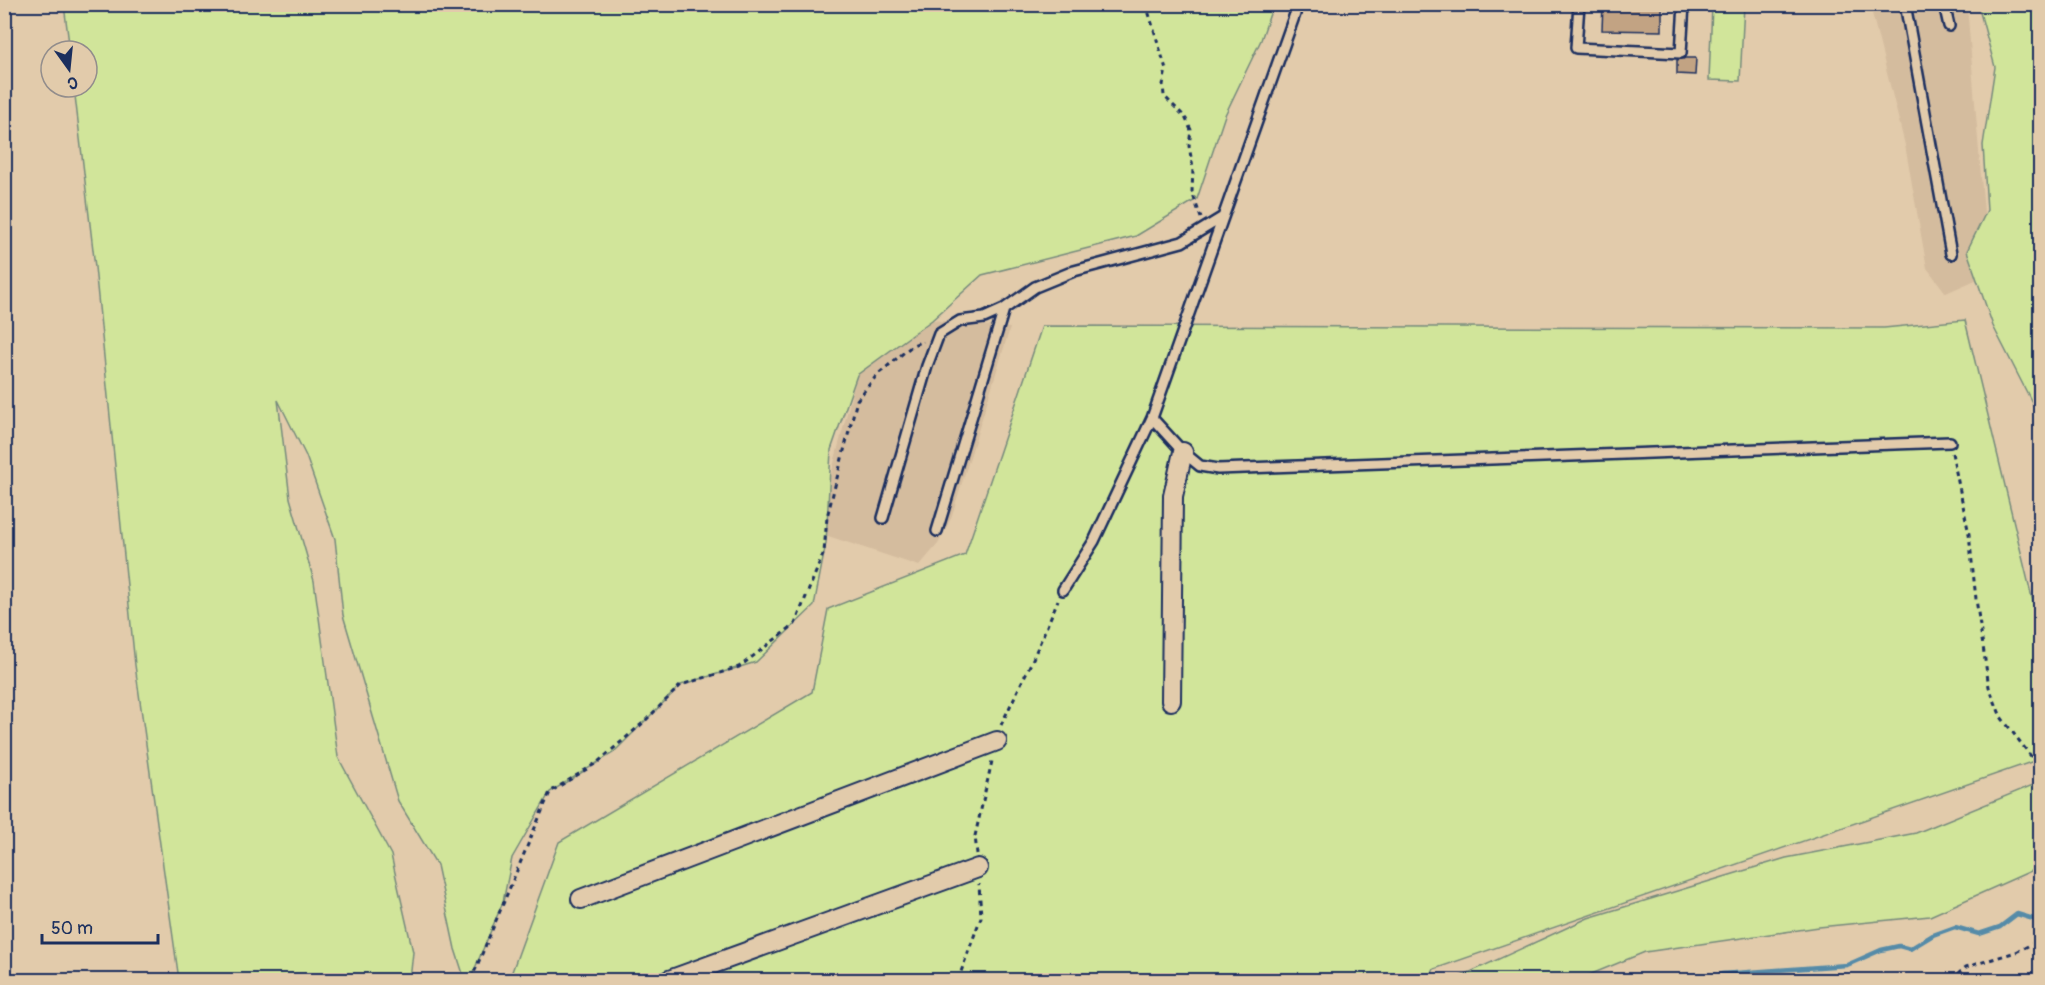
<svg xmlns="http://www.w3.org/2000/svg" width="2045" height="985" viewBox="0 0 2045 985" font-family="Pangolin,sans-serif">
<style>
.built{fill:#d4bc9e}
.green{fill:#d1e59a;stroke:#768a7c;stroke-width:1.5}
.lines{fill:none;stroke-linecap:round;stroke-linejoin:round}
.stream{stroke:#558ba8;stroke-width:4.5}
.building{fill:#c2a383;stroke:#1b2f5e;stroke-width:1.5}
.lane-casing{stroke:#1b2f5e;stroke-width:14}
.street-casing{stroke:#1b2f5e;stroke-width:22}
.path{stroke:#1b2f5e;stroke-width:3;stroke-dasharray:4.5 4.5;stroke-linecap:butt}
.lane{stroke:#e2cbab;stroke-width:9}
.street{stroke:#e2cbab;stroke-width:18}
</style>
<rect width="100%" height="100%" fill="#e2cbab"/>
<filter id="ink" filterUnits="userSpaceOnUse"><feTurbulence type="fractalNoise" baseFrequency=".0167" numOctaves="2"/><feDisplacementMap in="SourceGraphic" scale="12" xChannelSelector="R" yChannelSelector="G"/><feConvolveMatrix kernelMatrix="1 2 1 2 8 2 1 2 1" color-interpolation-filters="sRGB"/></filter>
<g filter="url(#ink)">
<path class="built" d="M1870,5H1967L1989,274L1946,293L1927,268L1905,145Z
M932,320L1010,328L951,518L938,544L919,566L816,532L857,375Z"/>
<path class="green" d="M64,5V4L1273,5L1261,40L1225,115L1197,199L1136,236L982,275L932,320L857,375L831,450L826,543L814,606L756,662L681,685L613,753L550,792L512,858L503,902L470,980H465L455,949L437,865L398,801L343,615L335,539L306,456L278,400L290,498L314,581L338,757L391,855L413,952L410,980H179L135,665L95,267L74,87H87V51H70Z
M1712,5H1744L1740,81L1709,80Z
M1978,5H2040V418L1993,326L1967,251L1987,210L1983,145L1995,67Z
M1965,320L2040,631V759L1434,969L1429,980H509L559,842L812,692L828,609L965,555L1042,326L1884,328Z
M2040,782V867L1930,916L1819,927L1645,952L1577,980H1453L1588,918L1786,858L1916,833Z"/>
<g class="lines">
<path class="stream" d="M1709,980L1722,974L1847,965L1881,950L1899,946L1910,949L1933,935L1955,927L1979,934L2000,927L2017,914L2040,921"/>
</g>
<path class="building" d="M1603,4H1662V31L1602,30Z
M1686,58H1696L1695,75L1677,74V60Z"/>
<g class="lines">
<defs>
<path id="lane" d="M1579,4L1576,48L1681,53L1684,4
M1905,4L1951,254
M1944,4L1949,26
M1152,418L1183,452L1200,466L1218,469L1950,442
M883,518L927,366L939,334L960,321L984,318L1004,309
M937,531L1004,309L1035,287L1074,271L1182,242L1223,217
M1063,590L1094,541L1152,418L1295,14L1296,4"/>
<path id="street" d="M1171,701L1173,496L1183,452
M581,899L997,741
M669,980L978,868"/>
</defs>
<use href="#lane" class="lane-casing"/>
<use href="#street" class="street-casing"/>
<path class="path" d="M1146,4L1166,69L1163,85L1164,96L1185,117L1191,130L1189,146L1193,168L1192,192L1201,218
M1952,453L1969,534L1976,599L1989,687L2001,717L2040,768
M1001,725L1032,661L1058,600
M977,854L975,836L992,761
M471,980L550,792L598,762L644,722L681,685L739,667L795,624L824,552L827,517L857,400L877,375L913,345L923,341
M958,980L981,917L979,884
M1951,980L1966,967L2016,952L2040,940"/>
<use href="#lane" class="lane"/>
<use href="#street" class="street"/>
</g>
</g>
<rect width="2045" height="985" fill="none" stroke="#e2cbab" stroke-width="24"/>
<rect x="12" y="12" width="2021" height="961" fill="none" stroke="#1b2f5e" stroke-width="2" filter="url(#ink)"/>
<g transform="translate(69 69) rotate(165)"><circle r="28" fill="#e2cbab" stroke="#928d8c" stroke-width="1.5"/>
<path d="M0-4.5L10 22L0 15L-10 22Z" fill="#1b2f5e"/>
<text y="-9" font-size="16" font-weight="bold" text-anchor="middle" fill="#1b2f5e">С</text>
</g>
<path d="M42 934v9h116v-9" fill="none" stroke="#1b2f5e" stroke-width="3"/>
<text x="51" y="934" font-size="18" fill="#1b2f5e" stroke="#e2cbab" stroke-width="4.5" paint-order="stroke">50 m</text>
</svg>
